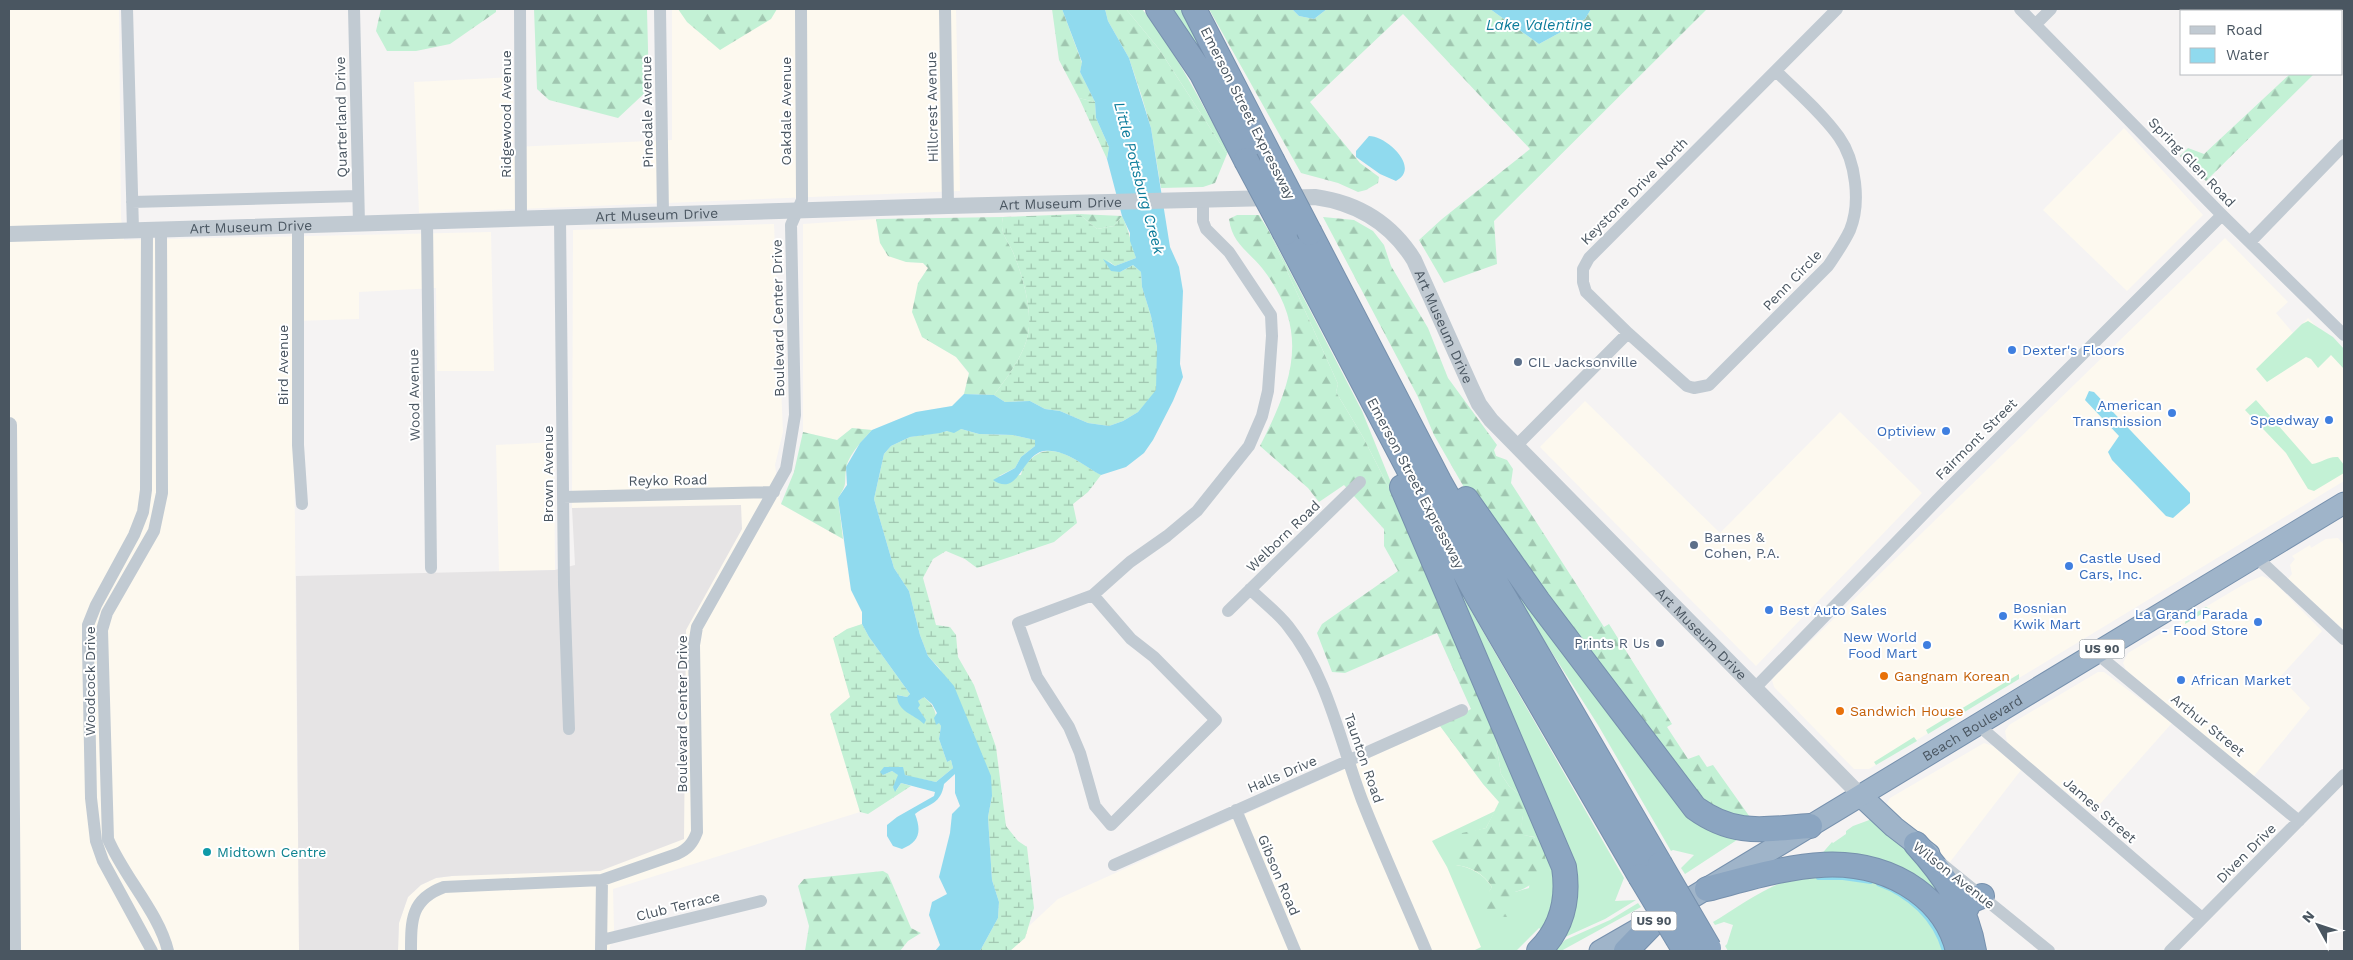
<svg xmlns="http://www.w3.org/2000/svg" width="2353" height="960" viewBox="0 0 2353 960" font-family="'Work Sans',sans-serif">
<style>
.commercial{fill:#fdf9ef}
.education{fill:#e6e4e5}
.grass{fill:#c3f1d5}
.forest{fill:url(#forest-firs)}
.wetland{fill:url(#wetland-marsh)}
.water{fill:#90daee}
.lines{fill:none;stroke-linecap:round;stroke-linejoin:round}
.stream{stroke:#90daee;stroke-width:4}
.trunk-casing{stroke:#7690ad;stroke-width:23}
.motorway-casing{stroke:#7690ad;stroke-width:26}
.minor{stroke:#c1cad2;stroke-width:12}
.tertiary{stroke:#c1cad2;stroke-width:16}
.trunk{stroke:#9fb4c9;stroke-width:21}
.motorway{stroke:#8ba5c1;stroke-width:24}
.motorway-bridge-casing{stroke:#7690ad;stroke-width:26;stroke-linecap:butt}
.motorway-bridge{stroke:#8ba5c1;stroke-width:24}
.shop-dot{fill:#3f7fe0;stroke:#fff;stroke-width:2}
.service-dot{fill:#5c6f8a;stroke:#fff;stroke-width:2}
.food-dot{fill:#e8710a;stroke:#fff;stroke-width:2}
.culture-dot{fill:#0f9aa8;stroke:#fff;stroke-width:2}
.labels{text-anchor:middle;stroke-width:4;stroke-linejoin:round;paint-order:stroke}
.shield{fill:#fff;stroke:#808990;stroke-width:1}
.shield-label{font-size:12px;font-weight:bold;fill:#4a5661}
.street-label{font-size:14px;fill:#4a5661;stroke:#fff}
.shop-label{font-size:14px;fill:#366cbe;stroke:#fff;text-anchor:start}
.service-label{font-size:14px;fill:#4e5e75;stroke:#fff;text-anchor:start}
.food-label{font-size:14px;fill:#c56008;stroke:#fff;text-anchor:start}
.culture-label{font-size:14px;fill:#0d838f;stroke:#fff;text-anchor:start}
.water-label{font-size:15px;font-style:italic;fill:#0c7c9b;stroke:#fff}
</style>
<defs>
<pattern id="forest-firs" width="22" height="20" patternUnits="userSpaceOnUse" patternTransform="scale(1.25)"><rect width="22" height="20" fill="#c3f1d5"/><path d="M5 1l3.5 6h-7zM16 11l3.5 6h-7z" fill="#a0c6b0"/></pattern>
<pattern id="wetland-marsh" width="20" height="14" patternUnits="userSpaceOnUse" patternTransform="scale(1.25)"><rect width="20" height="14" fill="#c3f1d5"/><path d="M1 5h8M5 5V1M11 12h8M15 12V8" fill="none" stroke="#a0c6b0"/></pattern>
</defs>
<rect width="100%" height="100%" fill="#f5f3f3"/>
<path class="commercial" d="M9,9H119L121,218L124,240L491,232L494,371H437L436,288L359,292V319L293,321L299,951H21L9,806Z
M672,9H956L960,191L419,213L414,82L513,77V147L672,140Z
M2124,128L2203,215L2127,291L2043,210Z
M876,219L880,243L906,262L923,263L928,268L918,283L922,337L956,357L969,374L964,394L952,406L916,412L872,430L852,428L837,440L803,432V224Z
M774,224L783,432L775,465L781,504L843,539L851,590L862,612V624L847,629L834,638L850,697L830,714L860,812L613,889L614,929L609,951H398L399,923L408,897L421,885L436,878L452,876L684,657L686,630L741,506L572,508L573,230Z
M2225,238L2288,302L2276,313L2293,333L2308,318L2344,356V481L1869,769H1854L1774,687L1772,680L1775,676Z
M1585,401L1720,533L1840,412L1922,493L1756,666L1540,447Z
M554,442L555,570L499,572L496,445Z
M2338,538L2344,545V630L2288,579L2292,574L2290,565L2295,559L2292,556L2310,545L2311,548L2326,539Z
M2262,576L2273,581L2322,631L2280,677L2310,708L2253,777L2126,670L2123,663L2128,653L2246,583Z
M2098,672H2104L2172,723L2092,813L2011,747L2007,742L2005,731L2009,725Z
M1440,726L1483,784L1499,802L1491,951H1010L1025,938L1028,927L1058,899Z
M1984,743L1993,746L2021,770L1950,862L1889,814L1887,803L1890,798Z"/>
<path class="education" d="M741,505L742,529L686,630L684,839L600,871L452,876L436,878L421,885L408,897L399,923L398,951H299L296,576L555,570L575,565L572,508Z"/>
<path class="grass" d="M1126,9H1142C1177,53 1201,103 1228,151L1227,154L1159,49Z
M1168,9H1182L1216,72L1213,75Z
M1270,233L1362,411L1409,527L1363,437L1336,392L1338,384Z
M2308,321L2333,337L2344,349V369L2331,355L2318,368L2311,359L2306,357L2267,382L2256,369L2302,324Z
M2256,400L2312,464C2321,463 2328,456 2338,457L2344,465V473L2314,491L2308,489L2286,453L2245,410Z
M1453,579L1624,878L1615,901L1636,900L1605,919L1563,938L1568,914Z
M1509,580L1743,836L1685,874L1681,868L1694,855L1673,850L1671,851L1598,725L1528,615Z
M2206,607L2210,609L2185,624L2186,618Z
M2019,674V679L1928,734L1926,730Z
M1489,699L1559,877L1545,932L1539,928L1516,951H1473L1481,947L1447,867L1432,841L1495,811L1486,828L1475,831L1456,865C1471,867 1483,874 1492,887L1489,892H1515L1529,888L1535,837L1523,835L1521,828L1525,799L1509,786L1501,774Z
M1914,737L1917,741L1876,765L1874,762Z
M1872,819L1928,866L1949,914L1819,857L1832,842L1833,843L1846,834V831L1853,826Z
M1862,873L1925,905L1952,951H1728L1725,946L1727,944L1733,925L1724,922L1715,925L1713,922C1740,906 1768,884 1799,877C1819,873 1842,875 1862,873Z
M1638,903L1641,907L1561,951H1552L1554,943L1559,946L1565,940L1610,920Z"/>
<path class="forest" d="M381,9H496V12L450,44L416,51H387L376,31Z
M534,9H647L649,89L618,118L549,100L537,89Z
M678,9H777L771,19L720,50L687,22Z
M1052,9H1062L1082,63L1080,72L1095,102L1079,98L1059,60Z
M1105,9H1126L1159,49L1227,154L1215,183L1203,187L1161,188L1151,128L1141,94L1129,58L1108,21Z
M1209,9H1292L1299,16L1314,19L1327,9H1490L1539,44L1585,19L1591,9H1707L1494,221L1497,264L1444,283L1419,240L1442,219L1530,149L1403,14L1310,102L1360,163L1379,177L1378,183L1366,190L1358,192L1338,183L1301,173Z
M2290,74H2314L2206,181L2180,156L2188,148L2204,154Z
M1079,214L1122,216L1114,226L1097,229Z
M1237,215H1259L1270,233L1338,384L1336,392L1363,437L1409,527L1489,699L1501,774L1509,786L1525,799C1526,811 1518,823 1524,835L1542,839C1550,867 1544,882 1515,892L1508,917L1491,916L1484,909L1477,907L1476,901L1488,893L1492,887C1483,873 1471,867 1456,865L1455,853L1462,833L1486,828L1499,802L1483,784L1440,726L1471,709L1437,633L1345,673L1332,672L1317,633L1322,624L1398,571L1384,546V529L1344,485L1319,502L1308,488L1260,446C1293,381 1311,331 1262,268C1247,250 1232,243 1229,219Z
M1003,217C999,232 1007,239 1013,252C1023,277 1035,316 1026,342C1019,362 1006,379 994,395L964,394L969,373L956,357L922,337L912,312L918,283L928,268L923,263L906,262L888,256L880,243L876,219Z
M1323,217L1354,220L1373,231L1384,245L1391,266L1428,328L1448,378L1497,445L1494,450L1496,456L1507,460L1513,469L1511,483L1604,627L1609,624L1672,724L1667,727L1688,759L1699,755L1707,767L1713,765L1752,820H1729L1689,792L1469,496L1434,435L1417,395Z
M852,428L872,430C863,440 848,455 846,469C844,485 848,483 838,498L843,539L781,504L794,472L803,432L837,440Z
M883,871L888,874L911,928L921,933L908,941L900,951H805L809,926L798,886L804,879Z"/>
<path class="wetland" d="M1079,98L1095,102L1096,118L1109,147L1107,159Z
M1079,214L1097,229L1114,226L1122,216C1129,230 1131,243 1136,258L1115,266L1106,259L1120,272L1133,265L1141,272L1142,287L1151,316L1157,347V390L1138,412L1123,421L1109,426L1088,423L1060,411L1045,409L1030,401L1005,402L994,395C1006,379 1019,362 1026,342C1035,316 1023,277 1013,252C1007,239 999,232 1003,217Z
M961,429L979,434L1013,435L1035,440V446L1021,457L1015,468L999,476L1021,475C1023,467 1025,464 1031,459C1053,438 1080,464 1101,475L1088,492L1073,504L1077,523L1054,542L977,568L965,559L946,551L933,559L923,578L936,625L950,627L956,635L958,657L974,685L996,747L1006,826L1018,841L1027,847L1034,908L1025,938L1010,951H980L998,918L999,902L992,880L988,817L992,796L940,669L928,656L920,635L909,591L894,568L874,499L884,454L891,446L910,437Z
M862,624L869,637L910,694L907,697L898,695C904,706 908,720 923,716L918,708V701L924,697C934,706 937,712 936,725L939,722L941,726L939,739L947,762L951,760L953,768L936,782L911,777L884,767L883,775L892,771L899,775L896,791L901,783L911,786L868,814L860,812L830,714L850,697L833,638L847,629Z"/>
<path class="water" d="M1062,9H1105L1108,21L1129,58L1151,128L1170,247L1179,267L1183,291L1180,364L1183,377L1173,401L1153,440L1144,453L1126,467L1101,475C1084,466 1064,448 1044,451C1022,454 1019,498 993,480L1015,468L1021,457L1035,446V440L1013,435L979,434L961,429L954,433L947,431L940,433L910,437L891,446L884,454L874,499L894,568L909,591L920,635L928,656L954,686L991,776L992,796L988,817L992,880L999,902L998,918L980,951H935L940,945L929,915L932,902L947,894L939,877L950,833L952,814L960,806L955,793V774L944,784C941,804 930,803 915,814C922,832 919,842 902,849L893,846L887,836V825L897,817L934,796L935,792L901,783L895,792L893,787L898,775L892,771L883,775L880,772L884,767H903L905,775L936,782L953,768L951,760L947,762L939,739L941,726L939,723L936,725L934,718L937,713L932,704L924,697L918,701L920,705L918,708L926,720L924,724C914,714 897,712 897,695L907,697L910,694L869,637L862,624V612L851,590L838,498L847,485L846,467L860,443L872,430L916,412L952,406L964,394L994,395L1005,402L1030,401L1045,409L1060,411L1088,423L1109,426L1123,421L1138,412L1156,390L1157,347L1151,316L1142,287L1141,272L1133,265L1120,272L1111,271L1103,259L1115,266L1136,258L1130,241V233L1122,216L1107,159L1109,147L1096,118L1095,102L1080,72L1082,62Z
M1292,9H1327L1314,19L1299,16Z
M1490,9H1591L1585,19L1539,44Z
M1369,136C1387,136 1421,168 1396,181L1380,174L1356,157V151Z
M2089,391L2094,392L2190,493V503L2173,518L2166,516L2112,460L2108,452L2119,436L2085,400Z"/>
<g class="lines">
<path class="stream" d="M1818,878H1843L1871,882
M1878,884C1909,895 1935,919 1944,951"/>
<defs>
<g id="trunk">
<path d="M1861,796L1894,827L1929,854"/>
<path id="s2" d="M1600,951L1673,909L2344,503"/>
</g>
<path id="motorway" d="M1158,9L1202,74L1246,160
M1194,9L1272,160
M1285,233L1421,493L1478,597L1640,876
M1310,233L1439,481L1495,581L1660,864
M1402,487L1564,867C1569,899 1562,928 1539,951
M1466,499L1538,601L1695,808C1735,837 1765,829 1810,826
M1916,844C1945,876 1967,908 1974,951
M1707,889C1777,871 1851,844 1916,890C1937,905 1952,925 1958,951
M1964,913L1970,901L1982,896
M1626,951L1657,919"/>
</defs>
<use href="#trunk" class="trunk-casing"/>
<use href="#motorway" class="motorway-casing"/>
<path class="minor" d="M127,9L133,230
M354,9L359,224
M520,9L521,219
M660,9L663,215
M945,9L948,206
M2020,9L2222,215L2344,335
M2036,24L2051,9
M1776,71C1797,92 1822,113 1839,137C1856,161 1861,203 1850,230C1844,243 1836,254 1828,266L1709,385L1694,388L1687,386L1628,333L1586,292L1583,282V269L1589,258L1837,9
M132,202L358,196
M560,218L564,584L569,729
M427,222L431,568
M298,226V445L302,504
M147,230L146,490L143,512L134,535L96,605L88,625V647L91,798L96,841L103,861L152,951
M161,230L162,493L154,531L107,613L102,630L108,839C124,877 159,913 168,951
M2250,242L2344,145
M1516,446L1628,333
M563,497L774,492
M2255,556L2344,639
M1250,589C1262,601 1277,612 1288,626C1328,676 1340,742 1362,800C1382,851 1405,901 1426,951
M1093,595L1131,639L1154,657L1216,720L1111,825L1095,806L1080,753L1069,727L1037,677L1018,623L1093,595L1130,562L1167,536L1197,511L1249,446L1262,416L1268,391L1272,336L1271,315L1229,252L1206,229L1203,221V200
M1228,611L1360,482
M2096,653L2299,821
M1755,688L1942,495L2222,215
M1978,725L2202,918
M1236,810L1295,951
M1114,865L1462,710
M1943,865L2049,951
M602,940L761,901
M411,951C411,920 411,899 444,887L602,880L677,854C688,849 693,843 697,832L694,645L697,627L786,469L795,415L791,225L802,200L801,9
M601,951L602,880
M2170,951L2344,775"/>
<g class="tertiary">
<path id="s1" d="M9,234L948,206L1315,197C1358,203 1391,223 1414,260L1471,387L1479,404L1491,420L1861,796"/>
<path d="M9,425L13,951"/>
</g>
<use href="#trunk" class="trunk"/>
<use href="#motorway" class="motorway"/>
<defs>
<path id="motorway-bridge" d="M1246,160L1285,233
M1272,160L1310,233
M1660,864L1709,948
M1640,876L1685,951"/>
</defs>
<use href="#motorway-bridge" class="motorway-bridge-casing"/>
<use href="#motorway-bridge" class="motorway-bridge"/>
</g>
<g class="shop-dot">
<circle cx="2012" cy="350" r="5"/>
<circle cx="2172" cy="413" r="5"/>
<circle cx="2329" cy="420" r="5"/>
<circle cx="1946" cy="431" r="5"/>
<circle cx="2069" cy="566" r="5"/>
<circle cx="1769" cy="610" r="5"/>
<circle cx="2003" cy="616" r="5"/>
<circle cx="2258" cy="622" r="5"/>
<circle cx="1927" cy="645" r="5"/>
<circle cx="2181" cy="680" r="5"/>
</g>
<g class="service-dot">
<circle cx="1518" cy="362" r="5"/>
<circle cx="1694" cy="545" r="5"/>
<circle cx="1660" cy="643" r="5"/>
</g>
<g class="food-dot">
<circle cx="1884" cy="676" r="5"/>
<circle cx="1840" cy="711" r="5"/>
</g>
<circle class="culture-dot" cx="207" cy="852" r="5"/>
<g class="labels">
<g class="shield">
<rect x="2079.5" y="639.5" width="45" height="19" rx="4"/>
<rect x="1631.5" y="911.5" width="45" height="19" rx="4"/>
</g>
<g class="shield-label">
<text x="2102" y="653">US 90</text>
<text x="1654" y="925">US 90</text>
</g>
<g class="street-label">
<text transform="translate(932 107) rotate(-91)" y="5">Hillcrest Avenue</text>
<text transform="translate(786 111) rotate(-90)" y="5">Oakdale Avenue</text>
<text transform="translate(647 112) rotate(-91)" y="5">Pinedale Avenue</text>
<text transform="translate(1248 113) rotate(63)" y="5">Emerson Street Expressway</text>
<text transform="translate(506 114) rotate(-90)" y="5">Ridgewood Avenue</text>
<text transform="translate(341 117) rotate(-91)" y="5">Quarterland Drive</text>
<text transform="translate(2192 162) rotate(46)" y="5">Spring Glen Road</text>
<text transform="translate(1634 191) rotate(-45)" y="5">Keystone Drive North</text>
<text dy="5" stroke="none"><textPath href="#s1" startOffset="1052">Art Museum Drive</textPath></text>
<text dy="5" stroke="none"><textPath href="#s1" startOffset="648">Art Museum Drive</textPath></text>
<text dy="5" stroke="none"><textPath href="#s1" startOffset="242">Art Museum Drive</textPath></text>
<text transform="translate(1792 280) rotate(-46)" y="5">Penn Circle</text>
<text transform="translate(778 318) rotate(-91)" y="5">Boulevard Center Drive</text>
<text dy="5" stroke="none"><textPath href="#s1" startOffset="1501">Art Museum Drive</textPath></text>
<text transform="translate(283 365) rotate(-90)" y="5">Bird Avenue</text>
<text transform="translate(414 395) rotate(-91)" y="5">Wood Avenue</text>
<text transform="translate(1976 439) rotate(-45)" y="5">Fairmont Street</text>
<text transform="translate(548 474) rotate(-90)" y="5">Brown Avenue</text>
<text transform="translate(668 480) rotate(-1)" y="5">Reyko Road</text>
<text transform="translate(1416 483) rotate(62)" y="5">Emerson Street Expressway</text>
<text transform="translate(1283 536) rotate(-44)" y="5">Welborn Road</text>
<text dy="5" stroke="none"><textPath href="#s1" startOffset="1906">Art Museum Drive</textPath></text>
<text transform="translate(90 681) rotate(-90)" y="5">Woodcock Drive</text>
<text transform="translate(682 714) rotate(-90)" y="5">Boulevard Center Drive</text>
<text transform="translate(2208 725) rotate(39)" y="5">Arthur Street</text>
<text dy="5" stroke="none"><textPath href="#s2" startOffset="434">Beach Boulevard</textPath></text>
<text transform="translate(1364 758) rotate(71)" y="5">Taunton Road</text>
<text transform="translate(1282 774) rotate(-23)" y="5">Halls Drive</text>
<text transform="translate(2100 810) rotate(41)" y="5">James Street</text>
<text transform="translate(2246 853) rotate(-45)" y="5">Diven Drive</text>
<text transform="translate(1279 875) rotate(67)" y="5">Gibson Road</text>
<text transform="translate(1954 875) rotate(38)" y="5">Wilson Avenue</text>
<text transform="translate(678 906) rotate(-14)" y="5">Club Terrace</text>
</g>
<g class="shop-label">
<text x="2022" y="355">Dexter's Floors</text>
<text x="2162" y="410" text-anchor="end">American<tspan x="2162" dy="16">Transmission</tspan></text>
<text x="2319" y="425" text-anchor="end">Speedway</text>
<text x="1936" y="436" text-anchor="end">Optiview</text>
<text x="2079" y="563">Castle Used<tspan x="2079" dy="16">Cars, Inc.</tspan></text>
<text x="2013" y="613">Bosnian<tspan x="2013" dy="16">Kwik Mart</tspan></text>
<text x="1779" y="615">Best Auto Sales</text>
<text x="2248" y="619" text-anchor="end">La Grand Parada<tspan x="2248" dy="16">- Food Store</tspan></text>
<text x="1917" y="642" text-anchor="end">New World<tspan x="1917" dy="16">Food Mart</tspan></text>
<text x="2191" y="685">African Market</text>
</g>
<g class="service-label">
<text x="1528" y="367">CIL Jacksonville</text>
<text x="1704" y="542">Barnes &amp;<tspan x="1704" dy="16">Cohen, P.A.</tspan></text>
<text x="1650" y="648" text-anchor="end">Prints R Us</text>
</g>
<g class="food-label">
<text x="1894" y="681">Gangnam Korean</text>
<text x="1850" y="716">Sandwich House</text>
</g>
<g class="culture-label">
<text x="217" y="857">Midtown Centre</text>
</g>
<g class="water-label">
<text x="1539" y="30">Lake Valentine</text>
<text transform="translate(1139 178) rotate(75)" y="5">Little Pottsburg Creek</text>
</g>
</g>
<rect width="2353" height="960" fill="none" stroke="#4a5661" stroke-width="20"/>
<rect x="2180" y="10" width="162" height="65" fill="#ffffff" stroke="#b7bbc0"/>
<rect x="2190" y="26" width="25" height="8" fill="#c1cad2" stroke="#b7bbc0"/>
<text x="2226" y="35" font-size="15" fill="#4a5661">Road</text>
<rect x="2190" y="48" width="25" height="15" fill="#90daee" stroke="#b7bbc0"/>
<text x="2226" y="60" font-size="15" fill="#4a5661">Water</text>
<g transform="translate(2318 925) rotate(310)" stroke="#ffffff" stroke-width="4" paint-order="stroke">
<path d="M0-4L9 19L0 12L-9 19Z" fill="#4a5661"/>
<text y="-8" font-size="14" font-weight="bold" text-anchor="middle" fill="#4a5661">N</text>
</g>
</svg>
